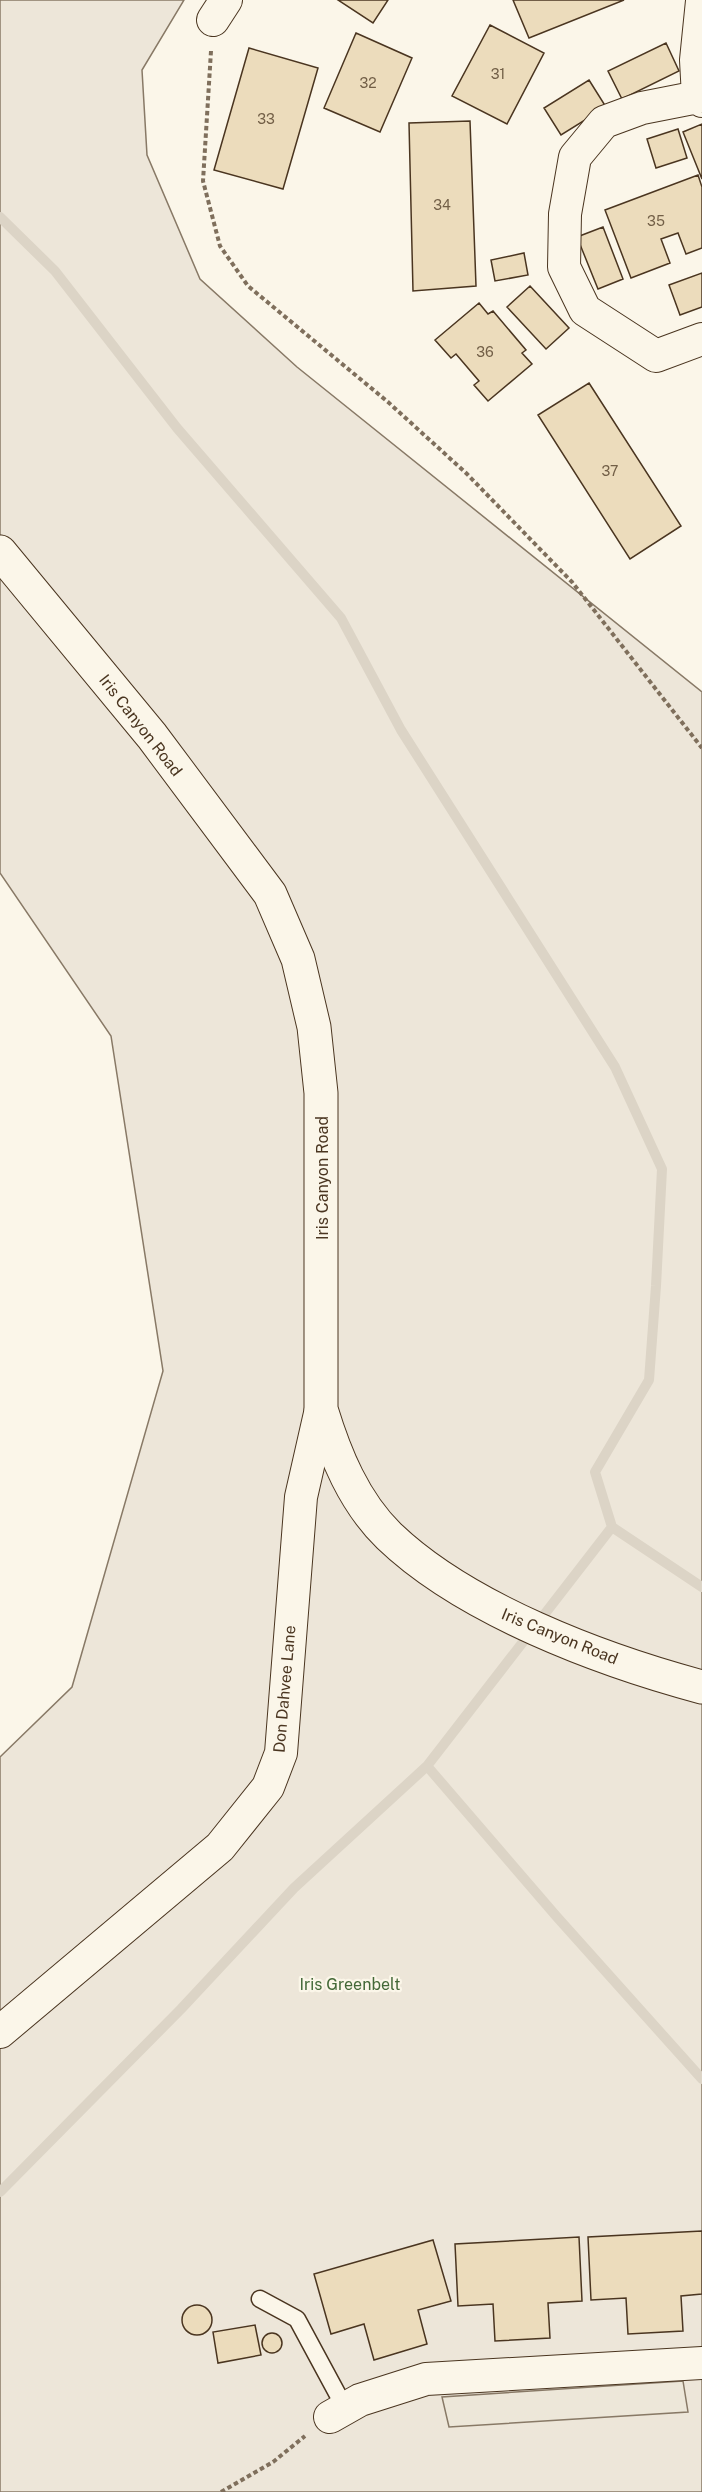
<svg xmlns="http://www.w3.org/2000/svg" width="702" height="2492" viewBox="0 0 702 2492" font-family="'Public Sans',sans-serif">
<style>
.green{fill:#ede6d9;stroke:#887966;stroke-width:1.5}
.parking{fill:#ede7d9;stroke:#887966;stroke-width:1.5}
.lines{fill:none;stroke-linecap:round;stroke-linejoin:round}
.stream{stroke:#dcd4c6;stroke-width:10}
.building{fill:#ecdcbc;stroke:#4a3520;stroke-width:1.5}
.service-casing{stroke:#4a3520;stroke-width:19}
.minor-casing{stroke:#4a3520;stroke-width:34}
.tertiary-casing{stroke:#4a3520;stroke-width:35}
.path{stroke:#7f6f5c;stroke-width:4;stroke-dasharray:4.5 3;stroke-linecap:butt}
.service{stroke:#fbf6e9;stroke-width:16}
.minor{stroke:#fbf6e9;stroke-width:32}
.tertiary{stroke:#fbf6e9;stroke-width:33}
.labels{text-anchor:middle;stroke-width:4.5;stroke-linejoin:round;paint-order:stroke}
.number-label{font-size:14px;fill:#725f47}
.street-label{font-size:16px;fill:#4a3520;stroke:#fbf6e9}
.park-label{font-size:16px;fill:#436837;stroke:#fbf6e9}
</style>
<rect width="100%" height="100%" fill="#fbf6e9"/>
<path class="green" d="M0,0H184L142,70L147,155L200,279L297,367L702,692V2492H0V1757L72,1687L163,1371L111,1036L0,873Z"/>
<path class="parking" d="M683,2381L688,2412L449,2427L442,2397Z"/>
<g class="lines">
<path class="stream" d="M0,217L55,271L177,428L341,618L401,730L615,1067L662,1169L656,1286L649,1380L595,1472L612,1527L702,1587
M427,1766L557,1917L702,2079
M0,2192L181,2009L294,1888L427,1766L612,1527"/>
</g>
<path class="building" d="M338,0H388L373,23Z
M513,0H624L529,38Z
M490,25L544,53L507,124L452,96Z
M356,33L412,58L380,132L324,108Z
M666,43L679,71L622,99L608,71Z
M249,48L318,68L283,189L214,170Z
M589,80L606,107L561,135L544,108Z
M470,121L476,286L413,291L409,123Z
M702,124V179L683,132Z
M678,129L687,158L656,168L647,139Z
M698,175L702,187V248L686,254L678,233L661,239L670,263L631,278L605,210Z
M603,227L623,279L598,289L577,237Z
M524,253L528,275L495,281L491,260Z
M702,273V307L680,315L669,285Z
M530,286L569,328L546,349L507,307Z
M479,303L488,314L493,311L526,350L522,353L532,364L488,401L474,385L479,381L456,354L451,358L435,340Z
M589,383L681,526L630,559L538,415Z
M702,2231V2294L681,2296L683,2331L628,2334L626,2298L591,2300L588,2237Z
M579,2237L582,2301L548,2303L550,2338L495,2341L493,2304L458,2306L455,2244Z
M433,2240L451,2301L418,2310L427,2344L374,2360L364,2324L331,2334L314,2274Z
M182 2320a15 15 0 1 1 30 0a15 15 0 1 1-30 0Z
M255,2325L261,2355L218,2363L213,2332Z
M262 2343a10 10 0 1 1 20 0a10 10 0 1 1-20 0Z"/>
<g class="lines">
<defs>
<path id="service" d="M260,2299L297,2319L345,2408"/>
<path id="minor" d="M702,1L696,60L698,97L702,101
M213,20L226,0
M698,97L642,108L604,122L575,157L565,214L564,267L585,310L656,356L702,339
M0,2032L220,1847L268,1787L281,1753L301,1497L321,1409
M330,2417L360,2400L426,2379L702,2363"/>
<path id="tertiary" d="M0,552L152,736L270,894L298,959L314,1027L321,1093V1409C335,1455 354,1502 389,1536C465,1609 601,1660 702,1687"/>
</defs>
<use href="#service" class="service-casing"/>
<use href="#minor" class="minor-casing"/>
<use href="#tertiary" class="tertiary-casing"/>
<path class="path" d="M211,51L203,181L220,246L248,286L388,402L466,473L572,582L702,748
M221,2492L273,2462L305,2436"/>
<use href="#service" class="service"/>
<use href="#minor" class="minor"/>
<use href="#tertiary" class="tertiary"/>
</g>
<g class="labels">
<g class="number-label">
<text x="498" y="79">31</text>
<text x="368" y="88">32</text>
<text x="266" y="124">33</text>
<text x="442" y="210">34</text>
<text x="656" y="226">35</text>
<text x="485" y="357">36</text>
<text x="610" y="476">37</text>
</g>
<g class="street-label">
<text transform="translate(141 725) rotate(52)" y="6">Iris Canyon Road</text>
<text transform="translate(322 1178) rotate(-90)" y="6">Iris Canyon Road</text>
<text transform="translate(560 1636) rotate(22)" y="6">Iris Canyon Road</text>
<text transform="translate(284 1689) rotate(-85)" y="6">Don Dahvee Lane</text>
</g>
<g class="park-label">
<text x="350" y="1990">Iris Greenbelt</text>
</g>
</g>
</svg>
